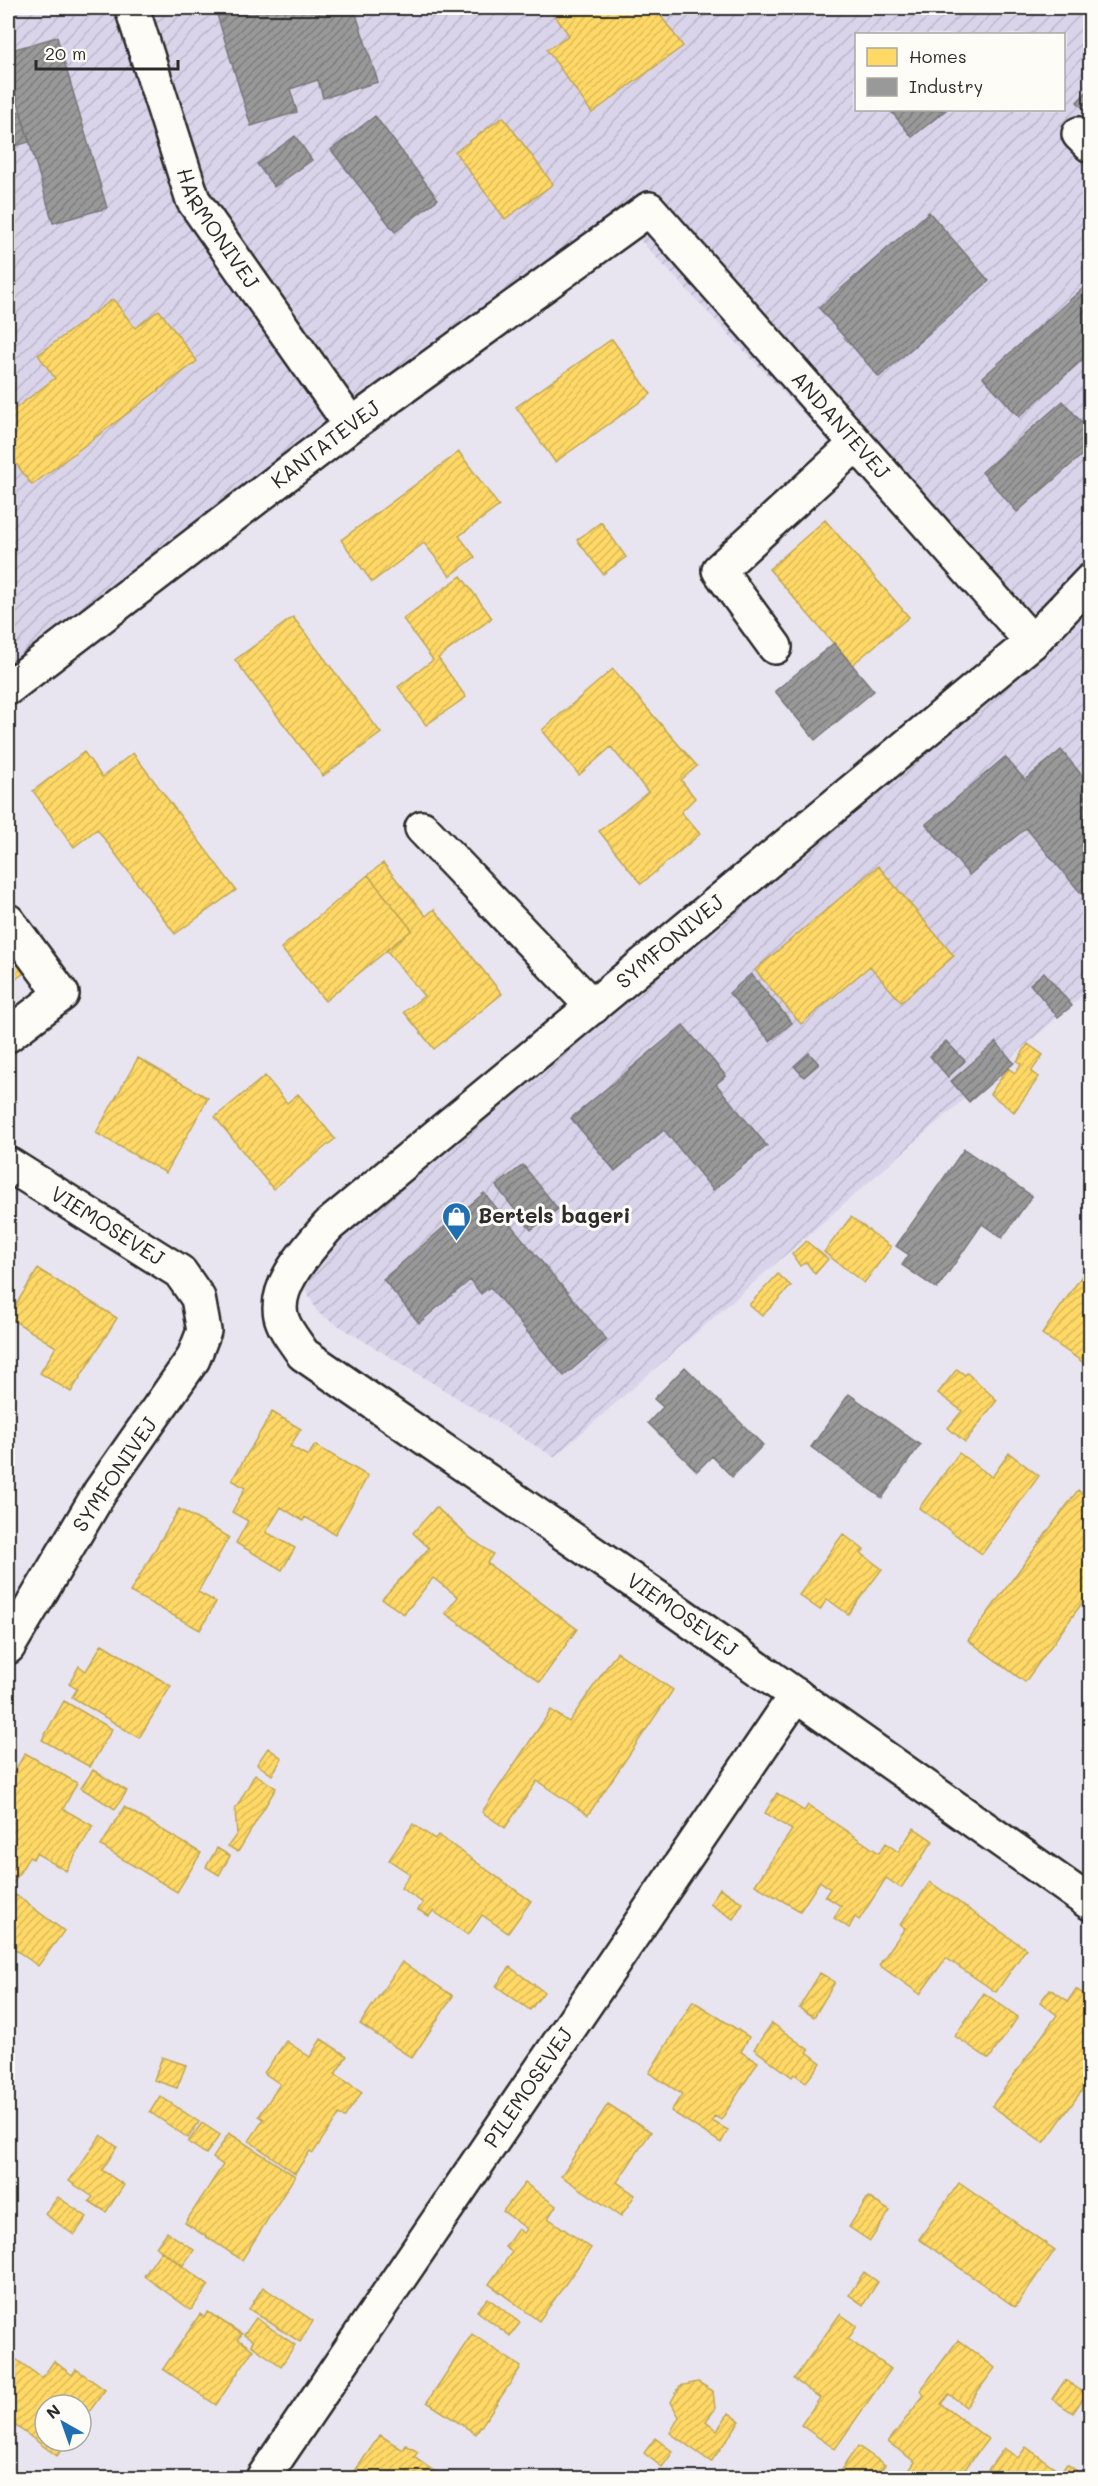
<svg xmlns="http://www.w3.org/2000/svg" width="1098" height="2486" viewBox="0 0 1098 2486" font-family="Mali,sans-serif">
<style>
.industrial{fill:url(#industrial-furrows);fill-rule:evenodd}
.homes{fill:url(#homes-hatch);stroke:#bfa554;stroke-width:1.5}
.industry{fill:url(#industry-hatch);stroke:#787878;stroke-width:1.5}
.lines{fill:none;stroke-linecap:round;stroke-linejoin:round}
.minor-casing{stroke:#2b2b2b;stroke-width:38}
.minor{stroke:#fdfcf7;stroke-width:33}
.labels{text-anchor:middle;stroke-width:6;stroke-linejoin:round;paint-order:stroke}
.street-label{font-size:21px;fill:#2b2b2b;stroke:#fdfcf7}
.poi-label{font-size:21px;font-weight:bold;fill:#2b2b2b;stroke:#fdfcf7;text-anchor:start}
</style>
<defs>
<pattern id="industrial-furrows" width="10" height="10" patternUnits="userSpaceOnUse" patternTransform="scale(1.5)"><rect width="10" height="10" fill="#dad4eb"/><path d="M-1 1l2-2M0 10L10 0M9 11l2-2" fill="none" stroke="#bbb6ca"/></pattern>
<pattern id="homes-hatch" width="6" height="6" patternUnits="userSpaceOnUse" patternTransform="scale(1.5)"><rect width="6" height="6" fill="#ffd966"/><path d="M-1 1l2-2M0 6l6-6M5 7l2-2" fill="none" stroke="#dbba59"/></pattern>
<pattern id="industry-hatch" width="6" height="6" patternUnits="userSpaceOnUse" patternTransform="scale(1.5)"><rect width="6" height="6" fill="#999"/><path d="M-1 1l2-2M0 6l6-6M5 7l2-2" fill="none" stroke="#7d7d7d"/></pattern>
</defs>
<rect width="100%" height="100%" fill="#e8e5f0"/>
<filter id="ink" filterUnits="userSpaceOnUse"><feTurbulence type="fractalNoise" baseFrequency=".0167" numOctaves="2"/><feDisplacementMap in="SourceGraphic" scale="12" xChannelSelector="R" yChannelSelector="G"/><feConvolveMatrix kernelMatrix="1 2 1 2 8 2 1 2 1" color-interpolation-filters="sRGB"/></filter>
<g filter="url(#ink)">
<path class="industrial" d="M8,8H1090V989L554,1457L318,1313L293,1266L1016,639L620,219L8,671ZM856,34H1064V110H856Z"/>
<path class="homes" d="M549,8H655L683,46L592,113L547,50L569,35Z
M503,117L553,184L505,219L455,152Z
M113,299L135,328L159,310L197,361L32,485L8,453V414L55,378L38,355Z
M612,339L651,394L555,462L516,407Z
M459,452L499,506L459,536L475,557L450,576L424,543L372,582L341,540Z
M825,520L909,617L852,665L769,569Z
M601,522L626,557L603,574L577,540Z
M461,576L492,618L438,658L466,697L426,725L398,687L433,660L403,619Z
M293,617L381,733L323,776L235,660Z
M613,669L697,766L681,780L695,798L681,812L700,834L641,884L599,831L648,792L611,747L579,775L542,730Z
M84,752L102,777L133,753L236,890L175,934L97,829L74,847L33,791Z
M383,863L426,916L434,909L502,994L434,1049L404,1012L424,996L386,950L412,930L368,875Z
M878,866L954,956L901,1002L870,966L801,1024L755,970Z
M368,875L412,930L325,1001L281,948Z
M8,949L25,972L8,985Z
M1028,1044L1043,1055L1031,1072L1039,1077L1014,1112L990,1094L1008,1068L1015,1073L1021,1064L1017,1061Z
M138,1058L208,1098L166,1173L96,1133Z
M265,1076L287,1103L298,1094L335,1139L273,1189L215,1117Z
M851,1217L891,1247L864,1283L824,1252Z
M806,1241L828,1259L815,1274L806,1262L800,1266L792,1254Z
M1090,1264V1367L1042,1334Z
M38,1269L117,1318L71,1392L40,1373L56,1347L8,1317Z
M778,1274L791,1286L762,1316L749,1305Z
M957,1369L965,1375L967,1373L997,1400L965,1442L948,1428L962,1411L938,1393Z
M272,1412L301,1429L290,1446L308,1456L315,1445L368,1476L335,1534L305,1517L303,1521L281,1507L266,1532L295,1548L282,1570L236,1543L248,1521L232,1512L245,1488L232,1480Z
M959,1453L992,1477L1009,1453L1039,1476L982,1554L919,1508Z
M1078,1490L1090,1500V1592L1025,1682L968,1640Z
M436,1507L470,1538L493,1554L487,1563L577,1629L540,1682L445,1613L458,1597L433,1578L404,1614L382,1599L429,1548L413,1533Z
M179,1509L229,1537L198,1592L216,1602L200,1630L130,1592Z
M843,1534L864,1550L861,1553L882,1569L848,1614L827,1599L820,1610L799,1595Z
M102,1644L171,1686L139,1738L72,1697L77,1689L69,1684L79,1666L86,1671Z
M617,1652L673,1690L588,1815L537,1781L505,1828L482,1812L551,1710L569,1722Z
M64,1701L112,1729L90,1767L42,1740Z
M268,1748L282,1758L272,1775L257,1764Z
M25,1753L77,1783L63,1809L93,1826L66,1871L36,1853L33,1859L29,1857L9,1890L8,1783Z
M93,1770L127,1791L115,1809L81,1788Z
M255,1774L276,1788L238,1852L228,1846L237,1834L235,1810Z
M777,1793L804,1811L808,1805L879,1853L886,1843L898,1852L914,1828L933,1841L901,1888L886,1878L859,1920L855,1917L849,1928L834,1918L841,1906L825,1896L830,1889L820,1881L800,1911L755,1885L792,1830L765,1813Z
M124,1807L201,1853L177,1892L101,1846Z
M413,1824L435,1839L438,1835L531,1901L508,1933L482,1915L468,1935L433,1911L429,1916L418,1910L423,1903L401,1888L410,1874L389,1860Z
M217,1848L230,1856L219,1875L206,1867Z
M930,1882L1026,1949L996,1992L946,1958L920,1994L879,1965L905,1928L900,1925Z
M720,1888L743,1903L733,1919L710,1904Z
M16,1895L64,1931L38,1966L8,1944V1906Z
M402,1962L453,1996L412,2058L360,2024Z
M510,1967L544,1992L530,2010L496,1986Z
M820,1973L835,1982L814,2017L799,2008Z
M1050,1989L1068,2001L1076,1989L1090,1999V2079L1044,2143L992,2106L1057,2015L1040,2002Z
M984,1993L1018,2017L989,2059L955,2036Z
M693,2001L749,2037L741,2052L758,2062L721,2120L715,2116L712,2121L728,2130L721,2143L671,2111L682,2094L649,2073Z
M772,2023L809,2050L807,2052L821,2063L806,2082L794,2074L792,2077L754,2049Z
M321,2039L347,2056L335,2074L362,2092L344,2118L339,2114L313,2153L310,2151L295,2173L249,2141L264,2119L259,2116L280,2084L264,2073L286,2041L310,2057Z
M162,2057L186,2065L177,2088L154,2080Z
M160,2096L199,2122L188,2138L150,2112Z
M608,2104L651,2132L617,2182L635,2195L621,2216L561,2176Z
M202,2123L220,2135L206,2154L188,2142Z
M229,2133L295,2176L242,2260L185,2223L223,2165L213,2158Z
M101,2135L117,2147L102,2170L124,2185L106,2212L89,2201L93,2197L69,2181Z
M525,2183L556,2206L548,2218L591,2248L539,2321L489,2284L512,2252L505,2247L518,2229L524,2233L527,2229L503,2211Z
M959,2183L1055,2250L1015,2307L919,2239Z
M58,2197L87,2217L74,2235L45,2214Z
M868,2197L890,2211L870,2241L849,2227Z
M167,2232L194,2250L183,2265L156,2247Z
M161,2251L209,2285L191,2310L144,2276Z
M864,2272L878,2282L863,2305L849,2295Z
M263,2287L313,2321L300,2342L249,2309Z
M488,2298L520,2323L510,2336L477,2311Z
M208,2312L242,2334L238,2339L253,2350L216,2405L163,2369L200,2314L204,2317Z
M840,2314L857,2326L848,2339L891,2369L835,2449L801,2425L820,2398L794,2379Z
M256,2318L295,2345L281,2366L251,2345L253,2341L244,2335Z
M472,2334L521,2367L476,2434L427,2402Z
M958,2340L995,2368L966,2407L949,2394L941,2404L988,2439L958,2478H904L915,2462L888,2442L924,2395L920,2391Z
M13,2357L42,2378L54,2361L72,2375L76,2369L105,2390L81,2423V2405H45V2441H68L57,2456L8,2420V2364Z
M1065,2380L1086,2394L1073,2413L1052,2399Z
M698,2382L713,2391L715,2409L706,2421L717,2430L729,2413L740,2421L711,2462L670,2433L679,2417L671,2402L680,2386Z
M380,2435L403,2450L406,2445L418,2452L414,2457L444,2478H350Z
M655,2438L673,2452L662,2467L644,2453Z
M858,2446L885,2465L875,2478H835Z
M1026,2447L1061,2472L1067,2464L1087,2478H982L1004,2448L1018,2458Z"/>
<path class="industry" d="M215,8H354L378,82L323,98L318,80L290,89L297,112L251,126Z
M57,37L107,208L53,223L8,68V51Z
M1090,88V115L1077,102Z
M890,110H946L912,137Z
M20,111L29,142L8,148V115Z
M375,116L438,199L395,232L331,150Z
M295,136L312,160L274,187L257,164Z
M929,212L989,281L879,377L819,308Z
M1088,284L1090,287V353L1019,417L983,377Z
M1063,401L1090,432V448L1017,512L982,472Z
M834,643L874,691L815,740L775,691Z
M1061,750L1090,785V893L1085,898L1026,828L969,875L926,824L1005,757L1025,780Z
M1044,972L1072,1006L1058,1017L1030,984Z
M751,974L792,1023L770,1041L729,993Z
M683,1025L726,1076L716,1084L767,1146L713,1190L664,1130L615,1171L571,1118Z
M946,1041L965,1061L948,1077L930,1056Z
M996,1042L1014,1063L969,1102L951,1081Z
M809,1053L819,1064L804,1077L794,1066Z
M964,1149L1032,1196L1002,1238L982,1224L937,1289L902,1265L909,1255L896,1246Z
M523,1165L558,1209L531,1230L496,1186Z
M484,1193L607,1340L564,1376L490,1287L481,1294L470,1280L419,1323L383,1279Z
M685,1367L763,1445L732,1477L712,1456L697,1471L648,1423L663,1407L654,1399Z
M849,1394L920,1445L882,1498L811,1447Z"/>
<g class="lines">
<defs>
<g id="minor">
<path id="s1" d="M132,8L193,200L351,425"/>
<path d="M1079,134L1090,145"/>
<path id="s2" d="M1090,581L1032,642L329,1225C309,1248 269,1289 283,1322C287,1333 297,1344 303,1354L665,1603L1090,1903"/>
<path d="M775,647L719,570L856,444"/>
<path id="s3" d="M8,688L351,425L649,209L1032,642"/>
<path d="M422,828L593,1007"/>
<path d="M8,921L62,994L8,1035"/>
<path id="s4" d="M8,1164L180,1272L198,1298L204,1331L193,1359L100,1492L8,1647"/>
<path id="s5" d="M263,2478L796,1695"/>
</g>
</defs>
<use href="#minor" class="minor-casing"/>
<use href="#minor" class="minor"/>
</g>
</g>
<defs>
<symbol id="shop-pin" viewBox="-11 -11 22 30"><path d="M0 17L-7.5 6A9.5 9.5 0 1 1 7.5 6Z" fill="#1f6fb2" stroke="#fdfcf7"/><path d="M-5-2.5h2.3a2.7 3.5 0 0 1 5.4 0H5L5.5 6h-11ZM-1.5-2.5h3a1.5 2.3 0 0 0-3 0Z" fill="#fff"/></symbol>
</defs>
<g fill-rule="evenodd">
<use href="#shop-pin" x="440" y="1200" width="33" height="45"/>
</g>
<g class="labels">
<g class="street-label">
<text dy="7" stroke="none"><textPath href="#s1" startOffset="238">HARMONIVEJ</textPath></text>
<text dy="7" stroke="none"><textPath href="#s3" startOffset="1089">ANDANTEVEJ</textPath></text>
<text dy="7" stroke="none"><textPath href="#s3" startOffset="400">KANTATEVEJ</textPath></text>
<text transform="translate(670 942) rotate(-40)" y="7">SYMFONIVEJ</text>
<text dy="7" stroke="none"><textPath href="#s4" startOffset="117">VIEMOSEVEJ</textPath></text>
<text transform="translate(115 1475) rotate(-56)" y="7">SYMFONIVEJ</text>
<text dy="7" stroke="none"><textPath href="#s2" startOffset="1608">VIEMOSEVEJ</textPath></text>
<text dy="7" stroke="none"><textPath href="#s5" startOffset="472">PILEMOSEVEJ</textPath></text>
</g>
<g class="poi-label">
<text x="478" y="1223">Bertels bageri</text>
</g>
</g>
<rect width="1098" height="2486" fill="none" stroke="#fdfcf7" stroke-width="30"/>
<rect x="15" y="15" width="1068" height="2456" fill="none" stroke="#2b2b2b" stroke-width="2" filter="url(#ink)"/>
<rect x="855" y="33" width="210" height="78" fill="#fdfcf7" stroke="#a9a8a5" stroke-width="1.5"/>
<rect x="867" y="48" width="30" height="18" fill="#ffd966" stroke="#a9a8a5" stroke-width="1.5"/>
<text x="909" y="63" font-size="18" fill="#2b2b2b">Homes</text>
<rect x="867" y="78" width="30" height="18" fill="#999999" stroke="#a9a8a5" stroke-width="1.5"/>
<text x="909" y="93" font-size="18" fill="#2b2b2b">Industry</text>
<g transform="translate(63 2423) rotate(320)"><circle r="28" fill="#fdfcf7" stroke="#a9a8a5" stroke-width="1.5"/>
<path d="M0-4.5L10 22L0 15L-10 22Z" fill="#1f6fb2"/>
<text y="-9" font-size="16" font-weight="bold" text-anchor="middle" fill="#2b2b2b">N</text>
</g>
<path d="M36 60v9h142v-9" fill="none" stroke="#2b2b2b" stroke-width="3"/>
<text x="45" y="60" font-size="18" fill="#2b2b2b" stroke="#fdfcf7" stroke-width="4.5" paint-order="stroke">20 m</text>
</svg>
